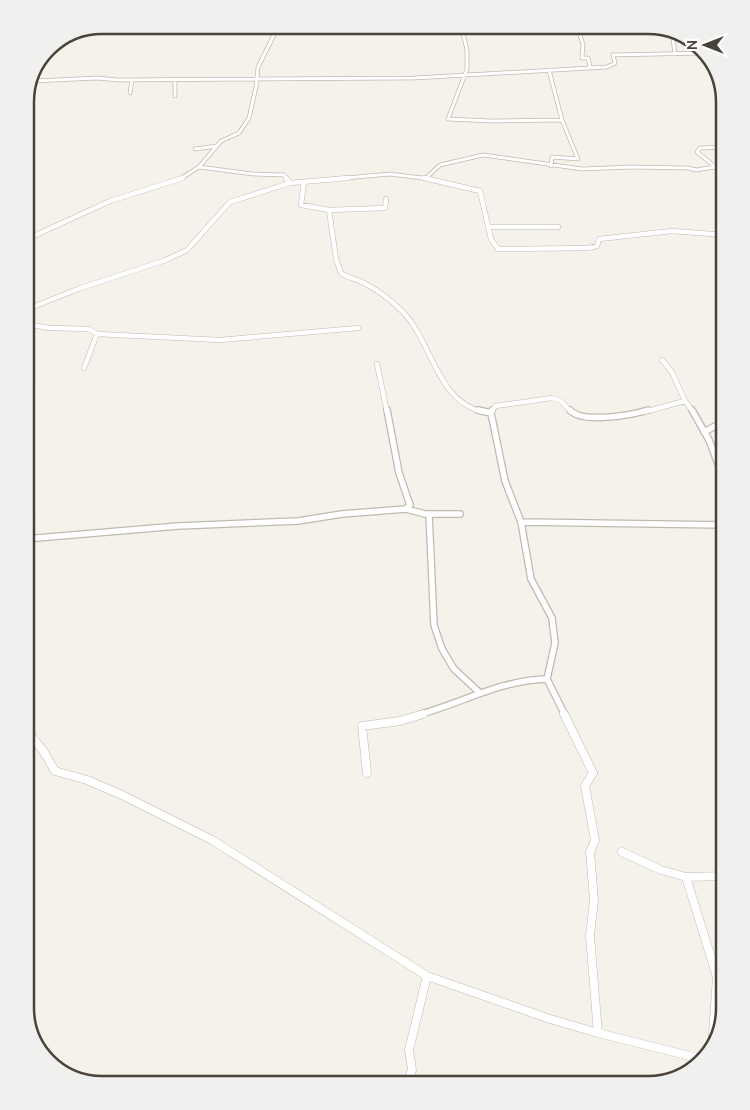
<svg xmlns="http://www.w3.org/2000/svg" width="750" height="1110" viewBox="0 0 750 1110" font-family="Ubuntu,sans-serif">
<style>
.lines{fill:none;stroke-linecap:round;stroke-linejoin:round}
.minor-far3-casing{stroke:#c0baae;stroke-width:4.5}
.minor-far2-casing{stroke:#c0baae;stroke-width:5.5}
.minor-far1-casing{stroke:#c0baae;stroke-width:8}
.minor-casing{stroke:#c0baae;stroke-width:9}
.minor-far3{stroke:#fff;stroke-width:3}
.minor-far2{stroke:#fff;stroke-width:4.5}
.minor-far1{stroke:#fff;stroke-width:5.5}
.minor{stroke:#fff;stroke-width:8}
.rim{fill:none;stroke:#494339;stroke-width:2.5}
</style>
<rect width="100%" height="100%" fill="#f5f2eb"/>
<g class="lines">
<defs>
<path id="minor-far3" d="M461,25L467,50V69L448,119L491,121L562,120L549,70
M580,25L578,30L583,44L582,58H588L590,67
M672,32L675,54
M175,79V96
M33,81L98,78L118,80L414,78L607,67L615,63L613,55L705,53
M130,93L132,80
M725,147L700,148L697,152L719,170L725,172
M195,149L217,146
M551,166L552,157L578,159L562,120
M199,167L253,174L284,175L287,179
M426,178L440,165L483,155L582,169L631,167L688,168L696,170L715,167
M180,179L199,167L221,141L239,133L249,118L256,87L258,67L275,33L270,25
M334,179L390,174L430,179"/>
<path id="minor-far2" d="M286,178L290,183
M424,178L480,191L491,239L498,249L588,248L597,246L599,239L672,231L725,235
M304,182L301,205L329,210L336,259L341,273C347,278 355,278 362,282C376,289 391,300 402,311C432,341 437,403 484,412
M329,210L385,208L386,199
M488,227H558
M25,240L110,201L183,178
M25,310L78,289L166,260L187,250L230,202L290,183L348,178
M25,324L50,328L89,329L97,334L220,340L358,328
M377,364L387,412
M84,368L97,334
M685,401L693,412
M492,412L495,406L552,398L561,401L571,412
M644,412L685,401L672,372L662,360"/>
<path id="minor-far1" d="M387,410L399,473L410,505L406,509
M478,410L491,413L492,410
M570,410C582,424 632,415 648,410
M692,410L709,440L725,482
M491,413L505,481L521,522L531,579L552,618L555,643L547,679L565,715
M704,432L717,425H725
M429,514L434,625L442,649L454,669L479,692
M521,522L725,525
M25,539L178,526L298,521L342,514L406,509L425,514H460
M418,715C462,703 501,680 547,679"/>
<path id="minor" d="M564,714L593,773L585,786L595,840L590,852L594,900L590,936L598,1033L702,1059
M25,728L44,752L55,771L87,780L122,795L212,840L427,976L550,1019L598,1033
M367,773L362,726L400,721L423,714
M622,852L661,870L686,877
M712,1049L717,977L686,877L725,876
M406,1085L412,1070L409,1050L427,976"/>
</defs>
<use href="#minor-far3" class="minor-far3-casing"/>
<use href="#minor-far2" class="minor-far2-casing"/>
<use href="#minor-far1" class="minor-far1-casing"/>
<use href="#minor" class="minor-casing"/>
<use href="#minor-far3" class="minor-far3"/>
<use href="#minor-far2" class="minor-far2"/>
<use href="#minor-far1" class="minor-far1"/>
<use href="#minor" class="minor"/>
</g>
<path d="M0 0H750V1110H0ZM102 34H648A68 68 0 0 1 716 102V1008A68 68 0 0 1 648 1076H102A68 68 0 0 1 34 1008V102A68 68 0 0 1 102 34Z" fill="#f0f0ef" fill-rule="evenodd"/>
<path class="rim" d="M102 34H648A68 68 0 0 1 716 102V1008A68 68 0 0 1 648 1076H102A68 68 0 0 1 34 1008V102A68 68 0 0 1 102 34Z"/>
<g transform="translate(705 45) rotate(270)" stroke="#ffffff" stroke-width="4" paint-order="stroke">
<path d="M0-4L9 19L0 12L-9 19Z" fill="#494339"/>
<text y="-8" font-size="14" font-weight="bold" text-anchor="middle" fill="#494339">N</text>
</g>
</svg>
